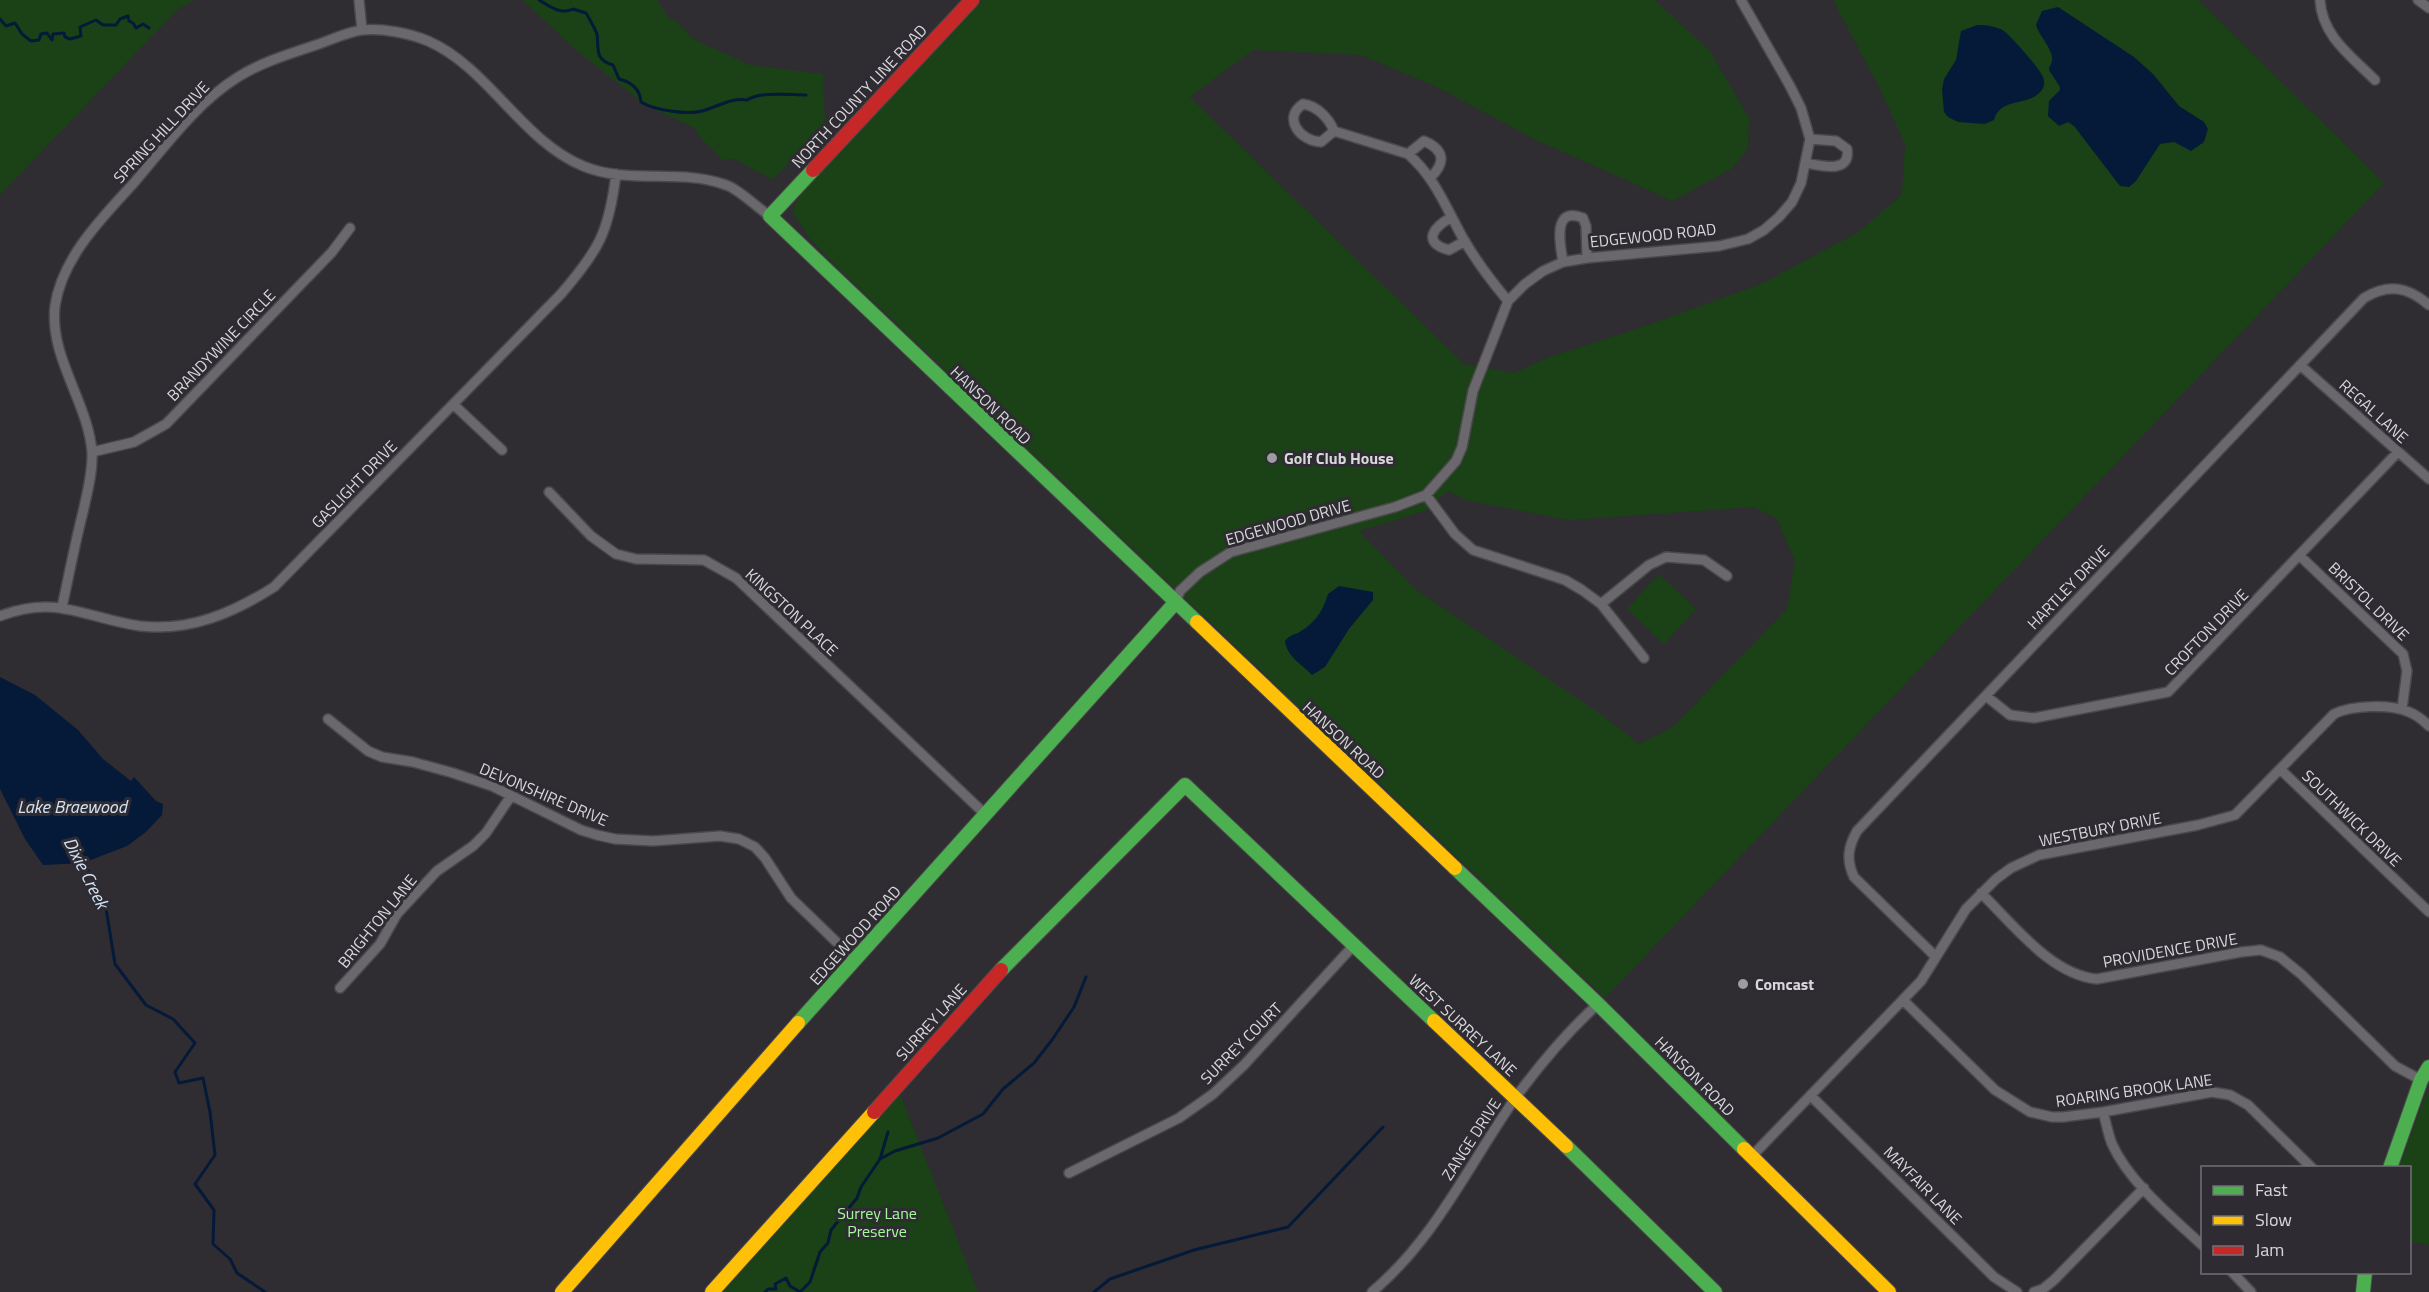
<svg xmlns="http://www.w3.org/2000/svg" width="2429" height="1292" viewBox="0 0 2429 1292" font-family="'Titillium Web',sans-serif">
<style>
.green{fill:#1a4216;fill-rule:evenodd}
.water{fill:#041a38}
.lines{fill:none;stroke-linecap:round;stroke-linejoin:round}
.stream{stroke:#041a38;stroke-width:3}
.street-casing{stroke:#4a484b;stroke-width:12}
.fast-casing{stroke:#4a484b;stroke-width:16}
.slow-casing{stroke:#4a484b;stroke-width:16}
.jam-casing{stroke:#4a484b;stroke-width:16}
.street{stroke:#6a686c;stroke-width:9}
.fast{stroke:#4caf50;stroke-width:14}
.slow{stroke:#ffc107;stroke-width:14}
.jam{stroke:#c62828;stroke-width:14}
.poi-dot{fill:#9d9c9f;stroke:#2e2c32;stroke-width:2}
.labels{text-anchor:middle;stroke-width:6;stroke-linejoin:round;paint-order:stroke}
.street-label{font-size:16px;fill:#d8d7da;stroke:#2e2c32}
.poi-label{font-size:16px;font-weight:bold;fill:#d8d7da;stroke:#2e2c32;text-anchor:start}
.park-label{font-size:16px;fill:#a5f99a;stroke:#2e2c32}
.water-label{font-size:18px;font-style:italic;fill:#d3e3f5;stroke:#2e2c32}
</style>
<rect width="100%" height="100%" fill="#2f2d31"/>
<path class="green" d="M0,0H195L178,9L0,195Z
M523,0H657L669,19L677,21L693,39L750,65L823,74L825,125L773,180L734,159L723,160L701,138L695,128L647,106L577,51Z
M983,0H1655L1710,51L1749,118L1748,148L1733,168L1673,201L1534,139L1437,87L1361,55L1253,50L1190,97L1464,364L1514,373L1549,357L1634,330L1761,284L1857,233L1902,195L1905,144L1881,91L1833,0H2198L2384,183L1605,998L838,268L809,238L792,211L801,193ZM1448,491L1465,500L1569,520L1754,507L1777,519L1795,561L1787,609L1673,727L1639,744L1606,718L1415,589L1359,531L1424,511Z
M1659,574L1696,609L1664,644L1627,609Z
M2427,1092L2429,1093V1245L2410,1241V1168L2399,1167Z
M900,1094L978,1292H721Z"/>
<path class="water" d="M2058,7L2134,57L2153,74L2179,106L2204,122L2208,129L2204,142L2191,151L2174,142L2160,144L2136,181L2129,187L2120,186L2074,126L2068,122L2059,126L2048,116L2049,101L2060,90V87L2049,70C2049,67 2051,64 2052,61C2054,50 2039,36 2036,25L2042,11Z
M1977,25C1986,25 1996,26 2004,31C2012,37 2040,69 2043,77C2045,82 2044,87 2042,90C2028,108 2001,96 1994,120L1985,124L1958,122L1948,117L1944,112L1942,90L1944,79L1956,60L1961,31Z
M1339,586L1373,592V600L1349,629L1325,667L1312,675C1302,664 1287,657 1285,641C1289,636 1292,635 1298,633C1315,623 1322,613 1328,594Z
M0,677L35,695L78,730L103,759L131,781L134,777L156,801L163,804L162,815L146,832L127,846L83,863L43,865L25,839L0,789Z"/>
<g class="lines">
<path class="stream" d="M539,0C550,7 561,15 573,9L586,13C588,16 596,31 597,34C599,48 594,60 613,65L619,79C631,82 640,89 641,102C654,110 686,115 702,111C717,107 732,97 747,100C762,91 789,95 806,95
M0,19L6,26L15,23L22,34L31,41L39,40L41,34L47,33L52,40L53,34L64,33L65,37L70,39L81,36L80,27L96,20L103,25H116L120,19L128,16L129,21L133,23L136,28L143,24L149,28
M81,859L93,878L106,908L115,964L146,1005L173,1019L195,1043L175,1072L179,1083L203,1078L210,1112L215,1155L195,1184L214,1210L213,1244L230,1259L237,1273L265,1292
M880,1159L888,1132
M765,1292L768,1289H776L775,1284L786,1278L790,1286L800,1292L810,1282L820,1252L828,1243L831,1230L857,1198L861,1187L880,1159L895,1151L938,1138L983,1114L1003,1089L1034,1063L1052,1040L1074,1007L1086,977
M1094,1292L1110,1279L1194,1250L1288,1227L1383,1127"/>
<defs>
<path id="street" d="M359,0L362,30
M2320,0C2322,36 2351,56 2375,80
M2418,0L2429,8
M1334,131L1321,142C1300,141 1282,118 1303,104C1317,106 1329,118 1334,131L1408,154C1435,177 1447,210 1464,240C1477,262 1492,282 1508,301
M1408,154L1424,141C1445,150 1446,163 1430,178
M1806,163C1821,166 1851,174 1847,149L1836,141L1810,139
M1452,217C1435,226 1420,242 1449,250L1465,241
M1563,262C1560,245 1552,205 1583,218L1586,226L1587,258
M2300,365L2429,479
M453,404L502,450
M92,452L134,442L166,424L332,252L350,228
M549,492L591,536L616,554L636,559L704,560L736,578L986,815
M1426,495L1455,534L1473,550L1565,580L1582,590L1601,604L1644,658
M2300,556L2403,654L2407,671L2402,709
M1175,603L1180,591L1200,572L1231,552L1395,507L1426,495L1456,461L1462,447L1473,391L1508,301L1525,284L1543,271L1563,262L1587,258L1719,246L1748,239L1764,230L1779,217L1792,202L1801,183L1810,139L1801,108L1790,86L1741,0
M1601,604L1649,565L1666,557L1704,560L1727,576
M62,607C69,575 75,543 83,512C87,493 93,472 92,452C88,402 49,357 55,306C62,258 101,219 132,185C164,148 196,103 238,77C262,62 289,54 316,45C331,40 347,32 362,30C382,28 409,33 428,41C488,67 522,141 583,166C628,185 680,168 726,185C739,189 756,207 770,216
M0,616C57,594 85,618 140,626C189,632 233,613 274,587L561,294C599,250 609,232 616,174
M1986,696L2010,715L2034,718L2168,692L2398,452
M328,719L368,751L382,757L413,762L453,773L492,786L581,830L597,835L615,839L653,841L720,836L739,839L755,847L765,858L791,898L854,959
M2281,770L2429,912
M1981,893C2013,924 2051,975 2097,979L2241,952L2261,950L2280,957L2301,974L2395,1066L2421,1080
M1936,957L1854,877C1846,860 1848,847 1857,831L2364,298C2389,283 2408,287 2429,305
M340,988L380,944L397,914L437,871L473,846L486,833L511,796
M1903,1000L1995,1090L2030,1112L2052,1117H2063L2103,1112L2212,1092L2230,1095L2248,1105L2312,1168
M1811,1096L1994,1277L2017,1292
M2103,1112C2106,1122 2108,1134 2112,1144C2129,1182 2172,1217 2202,1245
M1752,1156L1921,981L1966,909L1996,879L2011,868L2039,855L2198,825L2235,815L2334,714C2352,705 2390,704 2409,712C2417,715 2423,720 2429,726
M1069,1173L1179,1118L1213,1094L1244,1065L1354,945
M2232,1272L2251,1292
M1372,1292C1436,1238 1469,1164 1516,1097C1541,1063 1567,1032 1598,1004
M2034,1292L2043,1289L2054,1280L2144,1188"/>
<path id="fast" d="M813,170L770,216L1197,622
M1455,868L1598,1004L1744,1149
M1001,970L1185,785L1434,1021
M798,1023L1175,603
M1566,1146L1715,1292
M2390,1168L2421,1080L2429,1067
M2363,1292L2365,1272"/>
<path id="slow" d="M1197,622L1455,868
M1434,1021L1566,1146
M1744,1149L1889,1292
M562,1292L798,1023
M712,1292L874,1112"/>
<path id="jam" d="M813,170L972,0
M874,1112L1001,970"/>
</defs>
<use href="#street" class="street-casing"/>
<use href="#fast" class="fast-casing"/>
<use href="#slow" class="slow-casing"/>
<use href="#jam" class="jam-casing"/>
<use href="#street" class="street"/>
<use href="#fast" class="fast"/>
<use href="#slow" class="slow"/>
<use href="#jam" class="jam"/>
</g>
<g class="poi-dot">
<circle cx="1272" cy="458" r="6"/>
<circle cx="1743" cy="984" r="6"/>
</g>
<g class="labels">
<g class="street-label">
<text transform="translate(859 96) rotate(-47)" y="6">NORTH COUNTY LINE ROAD</text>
<text transform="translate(161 132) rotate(-47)" y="6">SPRING HILL DRIVE</text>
<text transform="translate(1653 235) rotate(-6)" y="6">EDGEWOOD ROAD</text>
<text transform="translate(221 345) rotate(-46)" y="6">BRANDYWINE CIRCLE</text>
<text transform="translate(991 405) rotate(44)" y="6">HANSON ROAD</text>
<text transform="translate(2374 411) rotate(42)" y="6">REGAL LANE</text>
<text transform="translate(354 484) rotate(-46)" y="6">GASLIGHT DRIVE</text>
<text transform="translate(1288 522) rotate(-16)" y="6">EDGEWOOD DRIVE</text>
<text transform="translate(2068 587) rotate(-46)" y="6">HARTLEY DRIVE</text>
<text transform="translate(2369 601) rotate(44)" y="6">BRISTOL DRIVE</text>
<text transform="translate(792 612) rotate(43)" y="6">KINGSTON PLACE</text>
<text transform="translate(2206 632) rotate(-46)" y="6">CROFTON DRIVE</text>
<text transform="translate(1344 740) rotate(43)" y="6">HANSON ROAD</text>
<text transform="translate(544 794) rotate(23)" y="6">DEVONSHIRE DRIVE</text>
<text transform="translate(2352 818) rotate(44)" y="6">SOUTHWICK DRIVE</text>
<text transform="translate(2100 829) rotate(-11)" y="6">WESTBURY DRIVE</text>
<text transform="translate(377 921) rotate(-51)" y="6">BRIGHTON LANE</text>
<text transform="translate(855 935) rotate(-48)" y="6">EDGEWOOD ROAD</text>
<text transform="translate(2170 950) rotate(-10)" y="6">PROVIDENCE DRIVE</text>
<text transform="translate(931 1022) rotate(-48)" y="6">SURREY LANE</text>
<text transform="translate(1463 1025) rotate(43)" y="6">WEST SURREY LANE</text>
<text transform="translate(1241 1043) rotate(-45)" y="6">SURREY COURT</text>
<text transform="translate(1695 1076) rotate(45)" y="6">HANSON ROAD</text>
<text transform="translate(2134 1090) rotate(-8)" y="6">ROARING BROOK LANE</text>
<text transform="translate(1471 1139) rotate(-57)" y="6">ZANGE DRIVE</text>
<text transform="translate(1923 1185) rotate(45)" y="6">MAYFAIR LANE</text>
</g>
<g class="poi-label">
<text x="1284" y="464">Golf Club House</text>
<text x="1755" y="990">Comcast</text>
</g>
<g class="park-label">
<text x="877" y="1219">Surrey Lane<tspan x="877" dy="18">Preserve</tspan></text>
</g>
<g class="water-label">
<text x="72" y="813">Lake Braewood</text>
<text transform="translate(86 873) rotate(63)" y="6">Dixie Creek</text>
</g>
</g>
<rect x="2201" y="1166" width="210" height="108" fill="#2e2c32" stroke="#727075" stroke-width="1.5"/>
<rect x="2213" y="1186" width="30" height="9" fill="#4caf50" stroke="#727075" stroke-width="1.5"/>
<text x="2255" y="1196" font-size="18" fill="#d8d7da">Fast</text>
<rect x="2213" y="1216" width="30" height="9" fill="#ffc107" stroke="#727075" stroke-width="1.5"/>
<text x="2255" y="1226" font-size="18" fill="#d8d7da">Slow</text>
<rect x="2213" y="1246" width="30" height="9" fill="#c62828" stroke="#727075" stroke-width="1.5"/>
<text x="2255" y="1256" font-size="18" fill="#d8d7da">Jam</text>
</svg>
